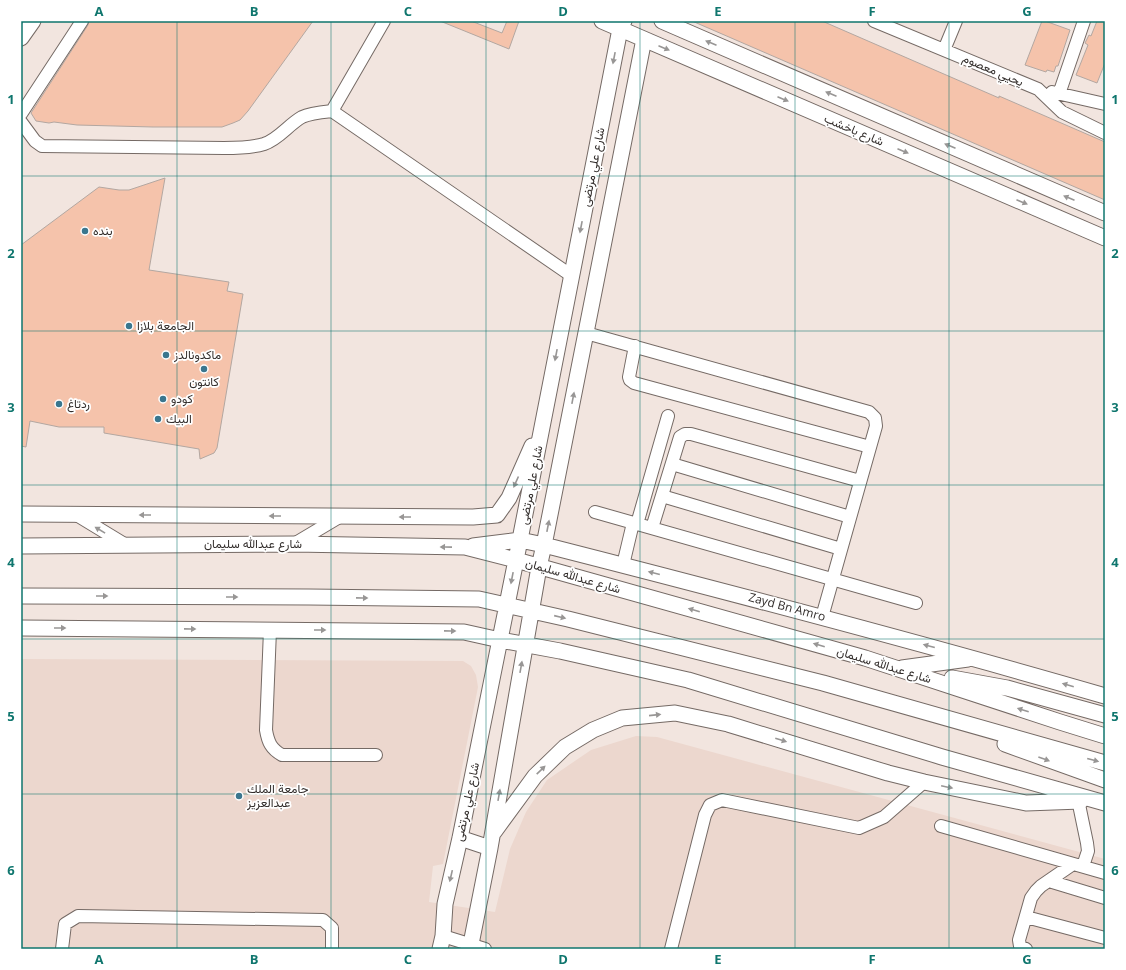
<svg xmlns="http://www.w3.org/2000/svg" width="1126" height="970" viewBox="0 0 1126 970" font-family="'Open Sans',Vazirmatn,sans-serif">
<style>
.built{fill:#ecd7ce}
.building{fill:#f5c3ab;stroke:#b3a7a1}
.lines{fill:none;stroke-linecap:round;stroke-linejoin:round}
.minor-casing{stroke:#756a65;stroke-width:14}
.major-casing{stroke:#756a65;stroke-width:17}
.minor{stroke:#fff;stroke-width:12}
.major{stroke:#fff;stroke-width:15}
.oneway{fill:#989695}
.grid{fill:none;stroke:#0f766e;stroke-width:1;stroke-opacity:0.55}
.poi-dot{fill:#3a768e;stroke:#fff;stroke-width:1.5}
.labels{text-anchor:middle;stroke-width:3.5;stroke-linejoin:round;paint-order:stroke}
.street-label{font-size:12px;fill:#322d2b;stroke:#fff}
.poi-label{font-size:12px;fill:#322d2b;stroke:#fff;text-anchor:start}
.neatline{fill:none;stroke:#0f766e;stroke-width:1.5}
.grid-label{font-size:13px;text-anchor:middle;font-weight:bold;fill:#0f766e}
</style>
<rect width="100%" height="100%" fill="#f2e5df"/>
<path class="built" d="M21,659L463,661L471,666L476,675L478,687L443,864L433,866L429,902L495,912L510,849L526,812L547,780L591,750L636,736L657,737L1105,859V949H21Z"/>
<path class="building" d="M89,21H313L248,111L240,120L233,123L222,127H153L77,125L54,122L49,123L36,121L31,113L88,25Z
M440,21H471L502,33L507,21H519L509,49Z
M692,21H822L999,98V96L1105,142V200Z
M1042,21H1045L1070,30L1058,66H1056L1054,72L1047,70L1046,72L1025,65Z
M1097,21H1105V63L1097,83L1076,75L1088,45L1085,43L1089,35L1091,36Z
M165,178L149,270L229,282L227,291L243,294L217,448L214,453L200,459L199,449L104,433V427H59L30,421L26,447L21,446V245L99,187L119,190H129Z"/>
<g class="lines">
<defs>
<path id="minor" d="M874,21L1038,89L1062,112L1105,133
M944,50L956,21
M1052,92L1105,104
M1059,94L1084,21
M332,111L572,276
M21,114L82,21
M21,122L35,141L42,146L224,148C237,148 251,148 264,144C279,139 288,125 302,117C310,113 322,112 332,111L384,21
M586,333L869,412L875,418L876,426L822,617
M635,346L629,377L630,380L634,383L870,447
M672,464L850,517
M662,496L841,549
M595,512L916,603
M75,514L126,545
M637,524L668,416
M652,528L680,437L685,434H691L860,481
M294,544L341,516
M623,565L633,523
M270,630L266,730C268,742 271,749 282,755H376
M1077,795L1087,843L1088,851L1083,866
M941,826L1105,873
M1049,881L1105,898
M1026,917L1105,938
M443,936L485,949
M62,949L65,924L78,916L323,920L332,928V949
M671,949L705,815L710,805L722,800L859,828L884,817L924,782
M1026,949L1020,946L1019,940L1031,898L1036,891L1041,886L1073,864"/>
<path id="major" d="M602,21L1105,238
M662,21L1105,213
M21,38L33,21
M21,514L473,517L497,515L509,498L532,446
M21,546L294,544L465,547L516,560L865,658L1060,722L1105,736
M473,546L520,540L544,545C732,593 919,642 1105,696
M21,596L309,597L479,599L568,619L823,683L1105,763
M21,628L464,632L500,640L560,651L688,680L942,757L1105,803
M902,668L968,659
M952,678L1007,688L1105,715
M1005,744L1105,780
M494,832L535,776L565,747L593,730L622,718L675,713L728,724L888,773L924,782L1026,803L1081,801
M460,838L490,848
M440,949L443,936L445,904L460,838L516,560L620,29L624,21
M470,949L490,848L539,567L544,545L644,39"/>
</defs>
<use href="#minor" class="minor-casing"/>
<use href="#major" class="major-casing"/>
<use href="#minor" class="minor"/>
<use href="#major" class="major"/>
</g>
<defs><path id="oneway-solid" d="M-6-.8H1V-3.2L6.5 0L1 3.2V.8H-6Z"/></defs>
<g class="oneway">
<use href="#oneway-solid" transform="translate(711 43) rotate(-157)"/>
<use href="#oneway-solid" transform="translate(664 48) rotate(23)"/>
<use href="#oneway-solid" transform="translate(614 58) rotate(101)"/>
<use href="#oneway-solid" transform="translate(831 94) rotate(-157)"/>
<use href="#oneway-solid" transform="translate(783 99) rotate(23)"/>
<use href="#oneway-solid" transform="translate(950 146) rotate(-157)"/>
<use href="#oneway-solid" transform="translate(903 151) rotate(23)"/>
<use href="#oneway-solid" transform="translate(1069 198) rotate(-157)"/>
<use href="#oneway-solid" transform="translate(1022 202) rotate(23)"/>
<use href="#oneway-solid" transform="translate(581 227) rotate(101)"/>
<use href="#oneway-solid" transform="translate(556 355) rotate(101)"/>
<use href="#oneway-solid" transform="translate(573 398) rotate(-79)"/>
<use href="#oneway-solid" transform="translate(516 482) rotate(114)"/>
<use href="#oneway-solid" transform="translate(145 515) rotate(-180)"/>
<use href="#oneway-solid" transform="translate(275 516) rotate(-180)"/>
<use href="#oneway-solid" transform="translate(405 517) rotate(-180)"/>
<use href="#oneway-solid" transform="translate(548 526) rotate(-79)"/>
<use href="#oneway-solid" transform="translate(100 530) rotate(-149)"/>
<use href="#oneway-solid" transform="translate(446 547) rotate(-179)"/>
<use href="#oneway-solid" transform="translate(654 573) rotate(-166)"/>
<use href="#oneway-solid" transform="translate(512 578) rotate(101)"/>
<use href="#oneway-solid" transform="translate(102 596)"/>
<use href="#oneway-solid" transform="translate(232 597)"/>
<use href="#oneway-solid" transform="translate(362 598) rotate(1)"/>
<use href="#oneway-solid" transform="translate(694 610) rotate(-164)"/>
<use href="#oneway-solid" transform="translate(560 617) rotate(13)"/>
<use href="#oneway-solid" transform="translate(60 628)"/>
<use href="#oneway-solid" transform="translate(190 629) rotate(1)"/>
<use href="#oneway-solid" transform="translate(320 630)"/>
<use href="#oneway-solid" transform="translate(450 631) rotate(1)"/>
<use href="#oneway-solid" transform="translate(819 645) rotate(-164)"/>
<use href="#oneway-solid" transform="translate(929 646) rotate(-165)"/>
<use href="#oneway-solid" transform="translate(521 667) rotate(-80)"/>
<use href="#oneway-solid" transform="translate(1068 685) rotate(-164)"/>
<use href="#oneway-solid" transform="translate(1023 710) rotate(-162)"/>
<use href="#oneway-solid" transform="translate(655 715) rotate(-6)"/>
<use href="#oneway-solid" transform="translate(781 740) rotate(17)"/>
<use href="#oneway-solid" transform="translate(1044 759) rotate(20)"/>
<use href="#oneway-solid" transform="translate(1093 760) rotate(15)"/>
<use href="#oneway-solid" transform="translate(541 770) rotate(-44)"/>
<use href="#oneway-solid" transform="translate(947 787) rotate(12)"/>
<use href="#oneway-solid" transform="translate(499 795) rotate(-80)"/>
<use href="#oneway-solid" transform="translate(451 876) rotate(103)"/>
</g>
<path class="grid" d="M177,21V949M331,21V949M486,21V949M640,21V949M795,21V949M949,21V949M21,176H1105M21,331H1105M21,485H1105M21,639H1105M21,794H1105"/>
<g class="poi-dot">
<circle cx="85" cy="231" r="4"/>
<circle cx="129" cy="326" r="4"/>
<circle cx="166" cy="355" r="4"/>
<circle cx="204" cy="369" r="4"/>
<circle cx="163" cy="399" r="4"/>
<circle cx="59" cy="404" r="4"/>
<circle cx="158" cy="419" r="4"/>
<circle cx="239" cy="796" r="4"/>
</g>
<g class="labels">
<g class="street-label">
<text transform="translate(993 70) rotate(23)" y="4">يحيي معصوم</text>
<text transform="translate(854 130) rotate(23)" y="4">شارع باخشب</text>
<text transform="translate(593 167) rotate(-79)" y="4">شارع علي مرتضى</text>
<text transform="translate(531 485) rotate(-79)" y="4">شارع علي مرتضى</text>
<text x="253" y="548">شارع عبدالله سليمان</text>
<text transform="translate(573 576) rotate(16)" y="4">شارع عبدالله سليمان</text>
<text transform="translate(787 607) rotate(15)" y="4">Zayd Bn Amro</text>
<text transform="translate(884 665) rotate(17)" y="4">شارع عبدالله سليمان</text>
<text transform="translate(467 802) rotate(-78)" y="4">شارع علي مرتضى</text>
</g>
<g class="poi-label">
<text x="93" y="235">بنده</text>
<text x="137" y="330">الجامعة بلازا</text>
<text x="174" y="359">ماكدونالدز</text>
<text x="204" y="386" text-anchor="middle">كانتون</text>
<text x="171" y="403">كودو</text>
<text x="67" y="408">ردتاغ</text>
<text x="166" y="423">البيك</text>
<text x="247" y="793">جامعة الملك<tspan x="247" dy="14">عبدالعزيز</tspan></text>
</g>
</g>
<rect width="1126" height="970" fill="none" stroke="#ffffff" stroke-width="44"/>
<rect x="22" y="22" width="1082" height="926" class="neatline"/>
<g class="grid-label">
<text x="99" y="16">A</text>
<text x="254" y="16">B</text>
<text x="408" y="16">C</text>
<text x="563" y="16">D</text>
<text x="718" y="16">E</text>
<text x="872" y="16">F</text>
<text x="1027" y="16">G</text>
<text x="11" y="104">1</text>
<text x="1115" y="104">1</text>
<text x="11" y="258">2</text>
<text x="1115" y="258">2</text>
<text x="11" y="412">3</text>
<text x="1115" y="412">3</text>
<text x="11" y="567">4</text>
<text x="1115" y="567">4</text>
<text x="11" y="721">5</text>
<text x="1115" y="721">5</text>
<text x="11" y="875">6</text>
<text x="1115" y="875">6</text>
<text x="99" y="964">A</text>
<text x="254" y="964">B</text>
<text x="408" y="964">C</text>
<text x="563" y="964">D</text>
<text x="718" y="964">E</text>
<text x="872" y="964">F</text>
<text x="1027" y="964">G</text>
</g>
</svg>
